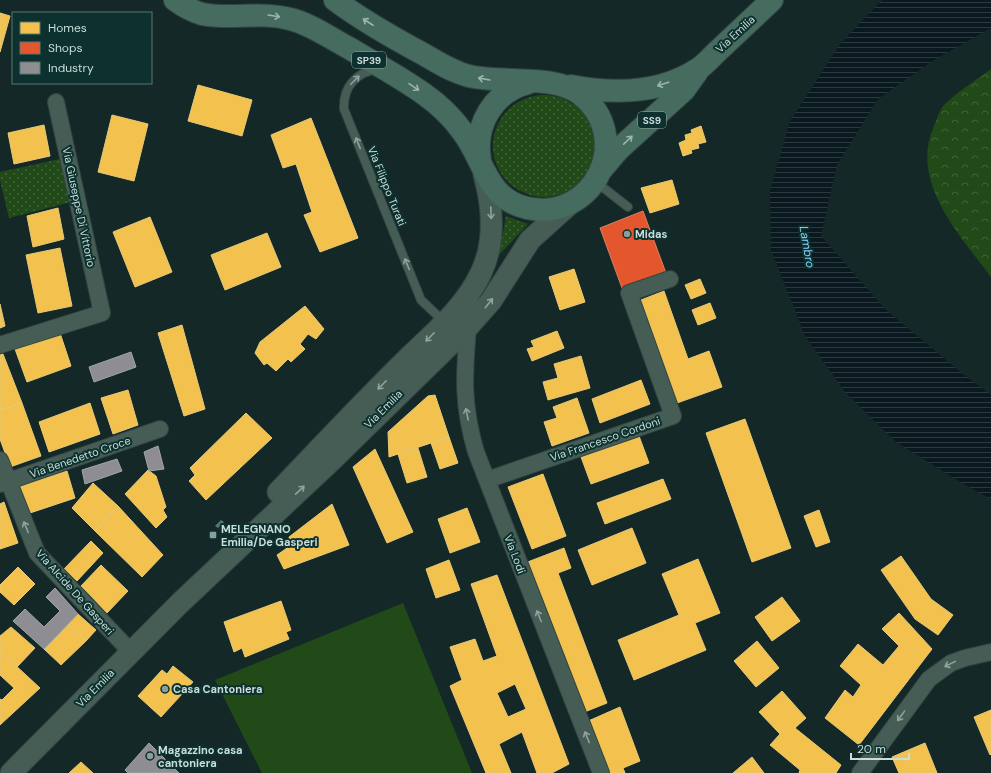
<svg xmlns="http://www.w3.org/2000/svg" width="991" height="773" viewBox="0 0 991 773" font-family="'DM Sans',sans-serif">
<style>
.grass{fill:url(#grass-dots)}
.forest{fill:url(#forest-crowns)}
.pitch{fill:#224a19}
.water{fill:url(#water-rules)}
.homes{fill:#f2c14e;stroke:#e6c978;fill-rule:evenodd}
.shops{fill:#e4572e;stroke:#dc7f62}
.industry{fill:#8d8d92;stroke:#9fa5a8}
.building{fill:#53787c}
.lines{fill:none;stroke-linecap:round;stroke-linejoin:round}
.service-casing{stroke:#334442;stroke-width:10}
.minor-casing{stroke:#334442;stroke-width:18}
.tertiary-casing{stroke:#334442;stroke-width:23}
.primary-casing{stroke:#334442;stroke-width:24}
.service{stroke:#455d54;stroke-width:8}
.minor{stroke:#455d54;stroke-width:16}
.tertiary{stroke:#455d54;stroke-width:21}
.primary{stroke:#466b5f;stroke-width:22}
.oneway{stroke:#9cb5af}
.oneway2{stroke:#8ea39e}
.poi-dot{fill:#8a9e9b;stroke:#0c312e;stroke-width:1.5}
.labels{text-anchor:middle;stroke-width:4;stroke-linejoin:round;paint-order:stroke}
.shield{fill:#0c312e;stroke:#91a9a6;stroke-width:1}
.shield-label{font-size:10px;font-weight:bold;fill:#caddda}
.street-label{font-size:11px;fill:#caddda;stroke:#0c312e}
.poi-label{font-size:11px;font-weight:bold;fill:#caddda;stroke:#0c312e;text-anchor:start}
.water-label{font-size:12px;font-style:italic;fill:#87cdf8;stroke:#0c312e}
</style>
<defs>
<pattern id="grass-dots" width="8" height="8" patternUnits="userSpaceOnUse"><rect width="8" height="8" fill="#224a19"/><path d="M2 2h.1M6 6h.1" fill="none" stroke="#41643a" stroke-width="1.8" stroke-linecap="round"/></pattern>
<pattern id="forest-crowns" width="20" height="18" patternUnits="userSpaceOnUse"><rect width="20" height="18" fill="#224a19"/><path d="M2 6a3 3 0 1 1 6 0M12 15a3 3 0 1 1 6 0" fill="none" stroke="#41643a"/></pattern>
<pattern id="water-rules" width="6" height="5" patternUnits="userSpaceOnUse"><rect width="6" height="5" fill="#0a1920"/><path d="M0 2.5h6" fill="none" stroke="#2c3a40"/></pattern>
</defs>
<rect width="100%" height="100%" fill="#142927"/>
<path class="grass" d="M493 146a51 51 0 1 1 102 0a51 51 0 1 1-102 0Z
M60,159L71,202L9,218L0,180V172Z
M506,216L528,224L499,255Z"/>
<path class="forest" d="M991,69V277C960,235 909,182 934,126C937,119 940,109 945,104C959,91 976,80 991,69Z"/>
<path class="pitch" d="M403,603L472,773H262L215,680Z"/>
<path class="water" d="M882,0H991V28L934,60L878,99L837,165L821,236L885,309L963,374L991,395V499L960,482L896,442L845,392L805,336L771,250L770,191L790,121L840,44Z"/>
<path class="homes" d="M0,13L10,16L0,52Z
M198,85L252,100L242,136L188,121Z
M112,115L148,124L134,181L98,172Z
M311,118L358,238L320,252L304,215L312,212L296,164L283,168L271,135Z
M44,125L50,156L14,164L8,133Z
M701,126L706,142L698,144L699,148L691,150L692,153L683,156L679,143L686,140L685,135L692,133L691,130Z
M672,180L679,204L650,213L641,188Z
M58,208L64,239L33,247L27,216Z
M150,217L172,272L135,287L113,232Z
M267,233L281,267L225,290L211,255Z
M60,248L72,306L38,313L26,255Z
M574,269L585,302L560,310L549,277Z
M700,279L706,293L691,299L685,285Z
M664,291L688,359L709,351L722,387L677,403L641,300Z
M710,303L716,318L698,325L692,310Z
M0,304L5,326L0,328Z
M305,306L324,329L316,339L308,334L300,344L305,349L291,362L288,359L276,371L267,363L264,365L255,353L260,342Z
M182,325L205,409L184,416L158,333Z
M557,331L564,348L532,361L527,349L534,347L531,341Z
M60,333L71,366L27,382L15,349Z
M3,354L22,403L0,410V355Z
M581,356L590,388L548,400L543,382L558,378L554,364Z
M641,380L650,404L600,423L592,399Z
M128,390L138,425L113,434L101,398Z
M435,395L449,437L389,457L388,432L428,396Z
M577,398L589,433L552,446L544,422L557,418L553,407Z
M22,403L41,456L10,467L0,439V410Z
M90,403L100,434L49,452L39,422Z
M246,413L272,438L206,500L189,481L195,475L190,468Z
M745,419L791,548L752,562L706,433Z
M639,436L649,463L591,484L581,457Z
M449,437L458,463L440,469L431,443Z
M418,448L427,477L407,483L398,454Z
M375,449L413,532L387,543L353,467Z
M148,470L156,476L166,507L163,510L167,517L156,528L125,494Z
M67,471L75,498L27,514L16,487Z
M543,474L566,536L532,549L508,487Z
M663,479L671,499L605,524L597,503Z
M93,483L118,506L95,531L72,508Z
M4,502L18,543L0,549V504Z
M332,504L349,545L284,569L277,555L290,546L289,537Z
M118,506L163,555L142,577L95,531Z
M467,508L480,542L450,553L438,519Z
M819,510L830,542L816,547L804,516Z
M632,528L646,563L592,585L578,550Z
M91,541L103,553L77,581L64,569Z
M564,548L571,568L558,573L607,703L582,713L525,563Z
M901,556L931,599L953,615L938,635L915,619L881,570Z
M698,559L720,613L695,623L706,650L634,680L618,640L679,615L662,574Z
M449,560L460,590L436,598L426,569Z
M101,565L128,591L107,613L81,586Z
M18,567L35,584L14,605L0,592V585Z
M497,575L569,764L552,773H537L522,732L499,744L511,773H486L450,686L462,680L450,647L475,639L483,661L497,656L471,584ZM515,684L526,709L508,717L497,693Z
M782,597L800,621L772,641L755,617Z
M281,601L291,630L286,632L289,639L245,657L242,648L234,652L224,622Z
M899,613L932,649L859,745L825,718L845,690L853,697L861,685L840,666L858,644L883,665L899,646L882,629Z
M78,614L96,630L86,641L68,624Z
M68,624L86,641L61,665L44,649Z
M11,627L35,648L17,667L0,651V636Z
M757,641L779,668L756,687L734,661Z
M0,651L40,688L0,725V699L2,700L14,688L0,675Z
M173,666L193,682L161,717L138,696L162,670L167,674Z
M782,691L806,718L795,728L841,765L836,773H799L800,770L770,745L780,734L759,712Z
M620,707L640,761L623,768L625,773H606L586,722Z
M991,710V754L990,755L974,717Z
M925,743L937,773H899L892,757Z
M752,757L764,773H733Z
M81,762L93,773H69Z"/>
<path class="shops" d="M643,211L666,273L622,288L600,228Z"/>
<path class="industry" d="M131,352L136,367L94,382L89,367Z
M158,446L164,469L149,471L144,452Z
M117,459L122,471L85,484L82,470Z
M55,588L78,614L44,649L13,621L25,609L44,627L60,611L46,597Z
M149,743L179,773H128L125,770Z"/>
<path class="building" d="M221,520L224,522L218,528L215,526Z"/>
<g class="lines">
<defs>
<path id="service" d="M378,69C356,72 343,87 344,109L421,300L438,316L446,318
M596,182L628,207"/>
<path id="minor" d="M468,327C464,376 462,404 476,452L601,773
M0,345L102,313L56,102
M0,460L37,553L131,652
M487,480L673,416L629,293L670,279
M0,484L160,429
M860,773L929,679L951,663L965,658L991,652"/>
<path id="tertiary" d="M278,492C321,447 364,401 409,357C436,331 465,307 481,273C496,241 493,207 484,175
M11,773L180,603L332,460L468,327L491,301L530,240L571,203"/>
<path id="primary" d="M175,0C183,6 192,11 202,14C230,20 260,11 290,19C311,24 330,38 349,48C374,63 400,77 424,94C438,104 452,117 462,131C484,159 486,199 527,208C595,223 635,136 580,94C554,74 503,84 469,76C453,72 439,63 425,55C395,39 363,21 335,0
M571,86C613,94 660,94 698,69C706,64 713,55 721,48C738,32 755,16 772,0
M480,160C474,125 493,92 528,83
M602,169L619,149L684,90L697,72"/>
</defs>
<use href="#service" class="service-casing"/>
<use href="#minor" class="minor-casing"/>
<use href="#tertiary" class="tertiary-casing"/>
<use href="#primary" class="primary-casing"/>
<use href="#service" class="service"/>
<use href="#minor" class="minor"/>
<use href="#tertiary" class="tertiary"/>
<use href="#primary" class="primary"/>
</g>
<defs><path id="oneway-shaft" d="M-6 0H5M1.5-3L5.5 0L1.5 3" fill="none" stroke-width="1.6" stroke-linecap="round" stroke-linejoin="round"/></defs>
<g class="oneway">
<use href="#oneway-shaft" transform="translate(274 16) rotate(9)"/>
<use href="#oneway-shaft" transform="translate(368 22) rotate(-147)"/>
<use href="#oneway-shaft" transform="translate(484 79) rotate(-170)"/>
<use href="#oneway-shaft" transform="translate(663 84) rotate(162)"/>
<use href="#oneway-shaft" transform="translate(414 87) rotate(34)"/>
<use href="#oneway-shaft" transform="translate(628 140) rotate(-44)"/>
</g>
<g class="oneway2">
<use href="#oneway-shaft" transform="translate(355 80) rotate(-45)"/>
<use href="#oneway-shaft" transform="translate(358 143) rotate(-112)"/>
<use href="#oneway-shaft" transform="translate(491 213) rotate(88)"/>
<use href="#oneway-shaft" transform="translate(407 264) rotate(-112)"/>
<use href="#oneway-shaft" transform="translate(489 303) rotate(-52)"/>
<use href="#oneway-shaft" transform="translate(430 337) rotate(135)"/>
<use href="#oneway-shaft" transform="translate(382 385) rotate(135)"/>
<use href="#oneway-shaft" transform="translate(467 414) rotate(-101)"/>
<use href="#oneway-shaft" transform="translate(300 490) rotate(-43)"/>
<use href="#oneway-shaft" transform="translate(26 527) rotate(-112)"/>
<use href="#oneway-shaft" transform="translate(539 616) rotate(-112)"/>
<use href="#oneway-shaft" transform="translate(950 664) rotate(154)"/>
<use href="#oneway-shaft" transform="translate(901 716) rotate(126)"/>
<use href="#oneway-shaft" transform="translate(587 737) rotate(-112)"/>
</g>
<g class="poi-dot">
<circle cx="627" cy="234" r="4"/>
<rect x="209" y="531" width="8" height="8" rx="2"/>
<circle cx="165" cy="689" r="4"/>
<circle cx="150" cy="756" r="4"/>
</g>
<g class="labels">
<g class="shield">
<rect x="352" y="52" width="34" height="16" rx="3"/>
<rect x="638" y="112" width="28" height="16" rx="3"/>
</g>
<g class="shield-label">
<text x="369" y="64">SP39</text>
<text x="652" y="124">SS9</text>
</g>
<g class="street-label">
<text transform="translate(735 34) rotate(-43)" y="4">Via Emilia</text>
<text transform="translate(387 186) rotate(68)" y="4">Via Filippo Turati</text>
<text transform="translate(79 207) rotate(78)" y="4">Via Giuseppe Di Vittorio</text>
<text transform="translate(383 409) rotate(-45)" y="4">Via Emilia</text>
<text transform="translate(605 439) rotate(-19)" y="4">Via Francesco Cordoni</text>
<text transform="translate(80 457) rotate(-19)" y="4">Via Benedetto Croce</text>
<text transform="translate(515 554) rotate(69)" y="4">Via Lodi</text>
<text transform="translate(75 592) rotate(48)" y="4">Via Alcide De Gasperi</text>
<text transform="translate(95 688) rotate(-45)" y="4">Via Emilia</text>
</g>
<g class="poi-label">
<text x="635" y="238">Midas</text>
<text x="221" y="533">MELEGNANO<tspan x="221" dy="13">Emilia/De Gasperi</tspan></text>
<text x="173" y="693">Casa Cantoniera</text>
<text x="158" y="754">Magazzino casa<tspan x="158" dy="13">cantoniera</tspan></text>
</g>
<g class="water-label">
<text transform="translate(807 247) rotate(80)" y="4">Lambro</text>
</g>
</g>
<rect x="12" y="12" width="140" height="72" fill="#0c312e" stroke="#587673"/>
<rect x="20" y="22" width="20" height="12" fill="#f2c14e" stroke="#587673"/>
<text x="48" y="32" font-size="12" fill="#caddda">Homes</text>
<rect x="20" y="42" width="20" height="12" fill="#e4572e" stroke="#587673"/>
<text x="48" y="52" font-size="12" fill="#caddda">Shops</text>
<rect x="20" y="62" width="20" height="12" fill="#8d8d92" stroke="#587673"/>
<text x="48" y="72" font-size="12" fill="#caddda">Industry</text>
<path d="M851 753v6h58v-6" fill="none" stroke="#caddda" stroke-width="2"/>
<text x="857" y="753" font-size="12" fill="#caddda" stroke="#0c312e" stroke-width="3" paint-order="stroke">20 m</text>
</svg>
